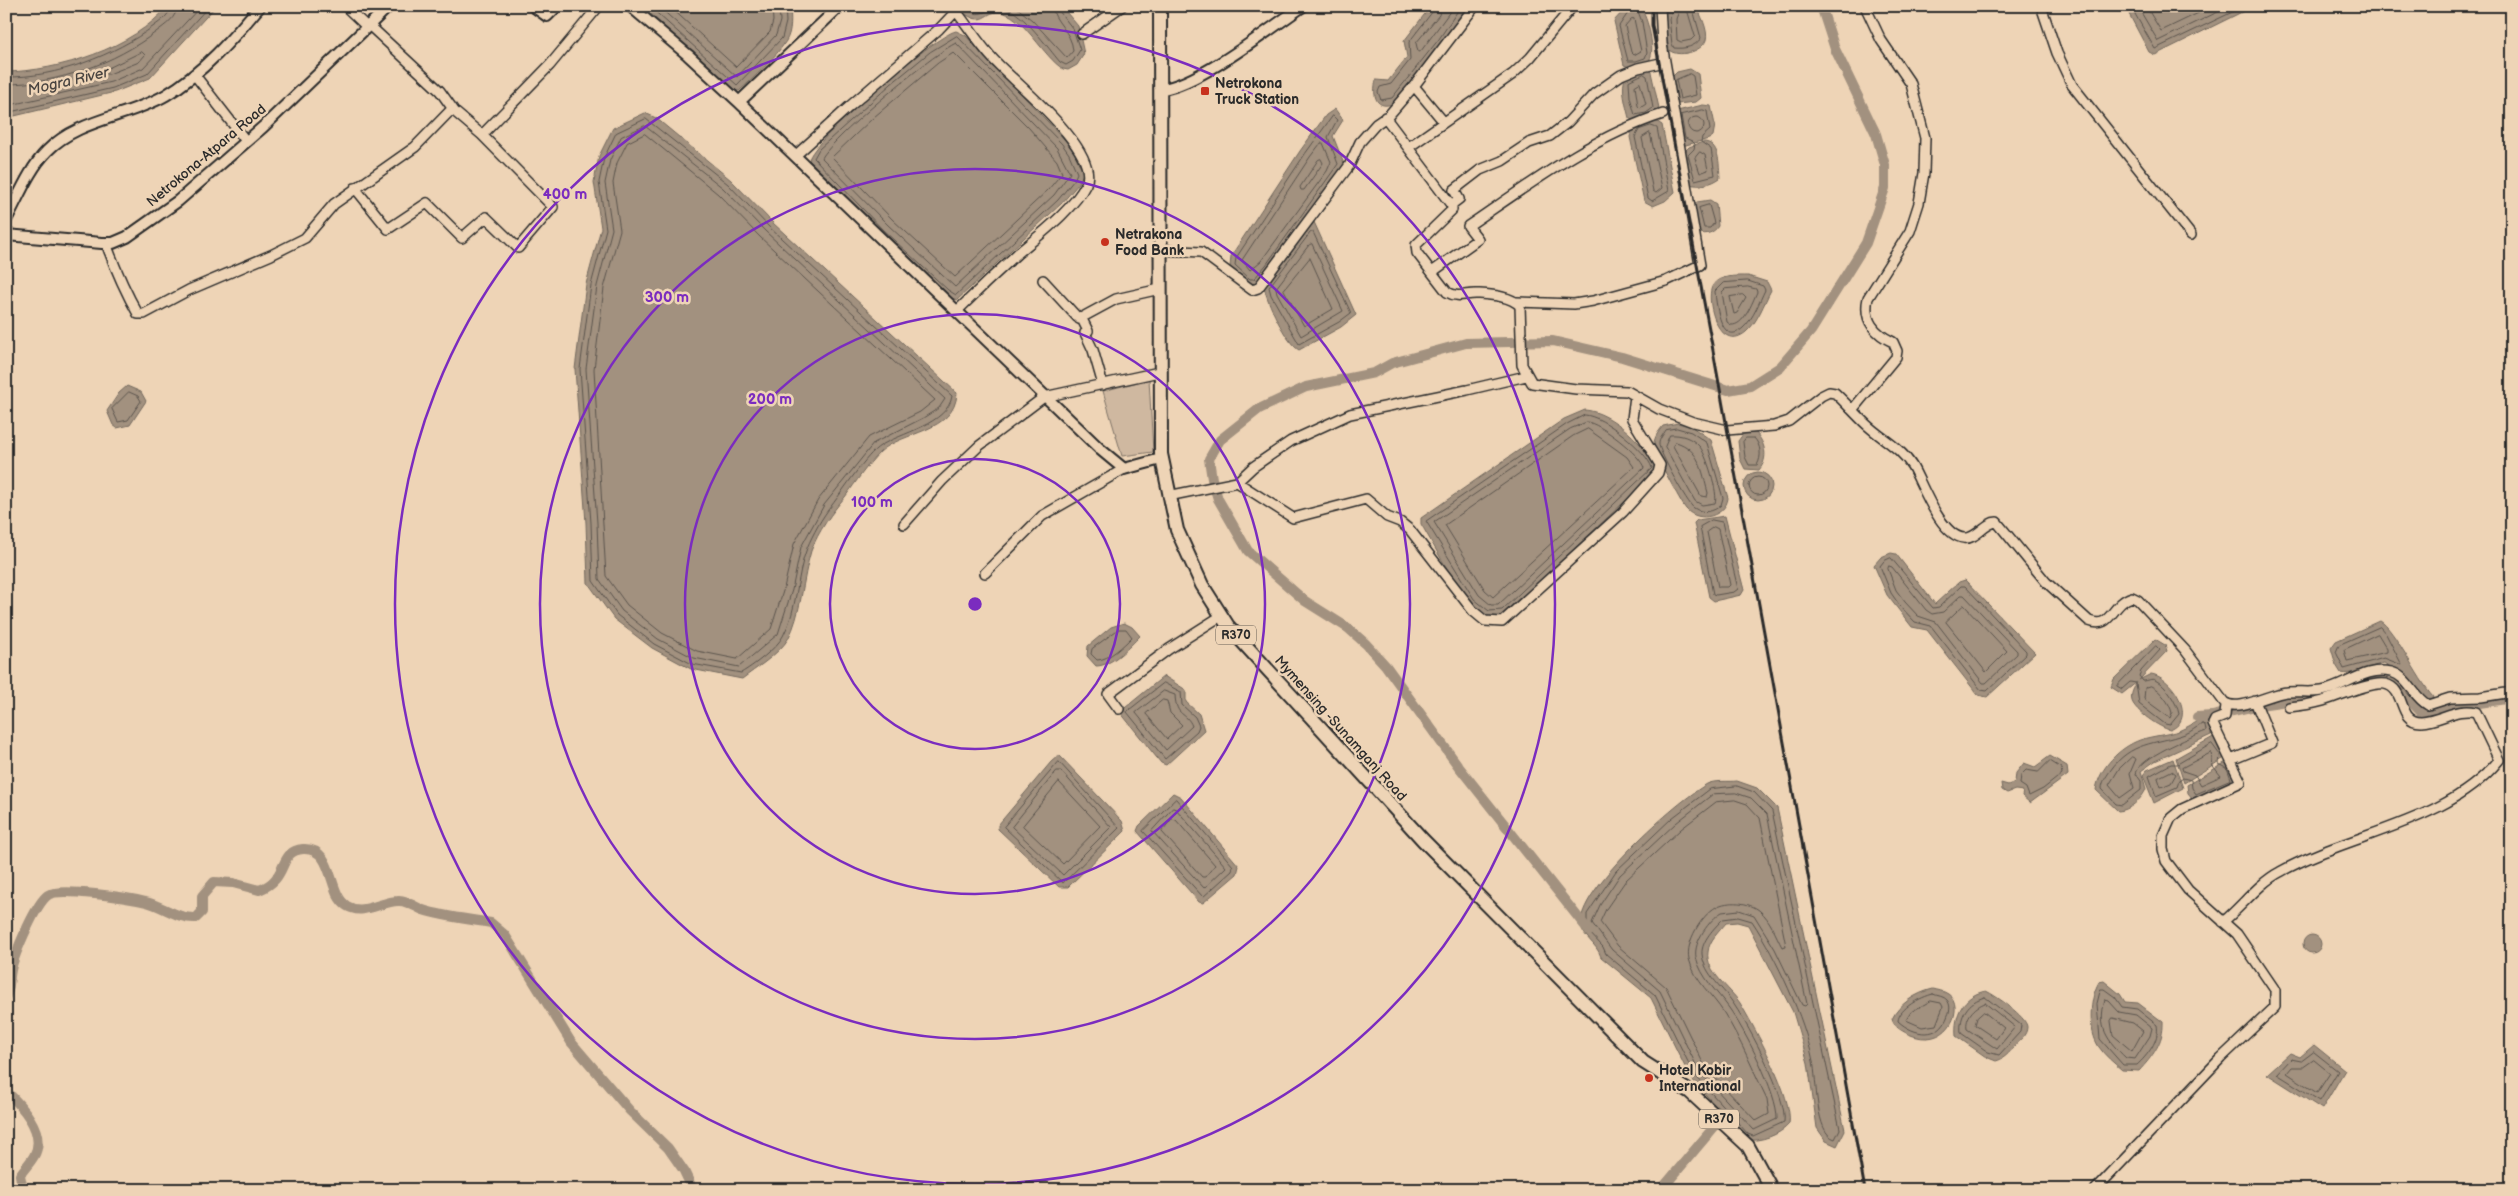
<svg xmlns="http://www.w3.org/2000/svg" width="2518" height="1196" viewBox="0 0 2518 1196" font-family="'Balsamiq Sans',sans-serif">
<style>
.green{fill:#cfb8a0;stroke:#7d7266}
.water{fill:#a2917f;stroke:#72685d}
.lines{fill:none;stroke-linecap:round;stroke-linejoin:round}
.shore{stroke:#5b544d;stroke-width:1}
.canal{stroke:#a2917f;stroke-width:10}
.minor-casing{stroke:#2b2b2b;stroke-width:12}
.tertiary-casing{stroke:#2b2b2b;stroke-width:14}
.primary-casing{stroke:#2b2b2b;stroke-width:16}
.minor{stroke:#eed4b6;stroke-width:9}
.tertiary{stroke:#eed4b6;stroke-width:10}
.primary{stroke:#eed4b6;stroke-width:12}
.rail{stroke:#2b2b2b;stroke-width:3}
.ring{fill:none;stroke:#7b2cbf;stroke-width:2.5}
.poi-dot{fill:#c8321e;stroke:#eed4b6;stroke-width:2}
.labels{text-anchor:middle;stroke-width:5;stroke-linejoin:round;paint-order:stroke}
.shield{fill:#eed4b6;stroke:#665e55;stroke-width:1}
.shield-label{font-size:12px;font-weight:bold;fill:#2b2b2b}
.poi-label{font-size:14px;font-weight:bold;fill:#2b2b2b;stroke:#eed4b6;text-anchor:start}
.street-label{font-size:14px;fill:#2b2b2b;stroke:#eed4b6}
.water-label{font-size:15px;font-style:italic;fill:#494440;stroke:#eed4b6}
.centre{fill:#7b2cbf;stroke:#eed4b6;stroke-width:2.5}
.ring-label{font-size:15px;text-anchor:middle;font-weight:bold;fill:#7b2cbf;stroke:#eed4b6;stroke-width:5;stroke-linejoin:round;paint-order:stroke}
</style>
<rect width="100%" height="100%" fill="#eed4b6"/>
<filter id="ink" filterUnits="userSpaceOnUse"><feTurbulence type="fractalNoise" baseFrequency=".02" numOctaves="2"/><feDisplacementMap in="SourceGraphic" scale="10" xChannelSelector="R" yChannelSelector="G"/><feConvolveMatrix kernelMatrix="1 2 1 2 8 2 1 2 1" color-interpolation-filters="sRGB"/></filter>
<g filter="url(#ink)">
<path class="green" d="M1149,379L1153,452L1122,456L1103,391Z"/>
<path class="water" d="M168,6H216L150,78L115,92L6,118V72C59,71 133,48 168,6Z
M642,6H790C791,18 792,31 786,41C776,57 753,79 739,91L734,90Z
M955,6H1061L1078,26L1084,54L1077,65L1068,70L1063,69C1044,57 1024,18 1004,13C982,7 987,34 955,6Z
M1431,6L1466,8L1443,42L1395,103C1376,111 1372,96 1376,80L1388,81L1407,57L1404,41Z
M1676,6H1696C1700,13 1709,31 1706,40C1702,52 1678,58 1669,50L1664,18L1665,12Z
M2134,6H2254L2155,55L2149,52L2129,14Z
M1635,7H1640C1648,17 1657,53 1648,62L1629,67L1624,65L1614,21L1624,10Z
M956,31L965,35L1066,141L1074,152L1083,173L1079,183L1062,203L957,300L947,296L809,160C811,141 935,35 956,31Z
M1647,69L1651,72L1659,108L1655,113L1632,120L1629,118C1626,105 1620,88 1626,76Z
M1690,69L1698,74L1701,98L1696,102L1677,104L1670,79L1677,72Z
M1703,105L1711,106L1715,125L1713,136L1709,139L1682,146L1677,111Z
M1335,109L1343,120L1333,136L1344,164L1337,177L1258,282L1249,285L1230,267L1231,256L1300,151L1326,115Z
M645,113L656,118L731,180L773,223L957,393C955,433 902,431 880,452C867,465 856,482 845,497C832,512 818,532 811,551C803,577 801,616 788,639C780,653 755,669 742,679L691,669L652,648L614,619L588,583L586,523L575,369L586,284L601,228L594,182L599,156L613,128Z
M1656,121L1662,125L1675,192L1665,201L1653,206L1644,201L1630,137L1632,129Z
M1703,142C1720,142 1719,164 1720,178C1712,184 1699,187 1689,184L1683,153L1689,147Z
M1710,200L1716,204L1718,226C1714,233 1706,235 1699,233L1693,205L1697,202Z
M1314,222L1356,315L1341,327L1299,350C1286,343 1266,300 1264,286Z
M1748,276L1767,282L1771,290C1764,303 1758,322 1746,332C1718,355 1704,297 1713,285C1719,275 1737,276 1748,276Z
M127,386L141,392L146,401L130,425L117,428L113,425L107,411L119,393Z
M1585,410C1612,412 1647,446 1658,470L1504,615C1498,617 1491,618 1485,615C1463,602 1435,547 1421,524V518L1564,419Z
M1678,423L1692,427L1711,440L1728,498C1726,516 1699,524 1686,509C1681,503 1655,454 1654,447C1653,439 1658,432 1663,426Z
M1744,433H1756C1765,443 1769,458 1759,470L1745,469L1740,459L1738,441Z
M1744 486a14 14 0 1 1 28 0a14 14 0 1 1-28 0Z
M1725,516L1744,590L1741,595L1714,601L1709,597L1694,523L1697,520Z
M1891,553L1896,554L1935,604L1959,582L1965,580L2035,653L1987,697L1978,695L1927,630L1912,627L1887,595L1874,565L1881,557Z
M2380,621C2394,628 2418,680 2433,696L2431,701L2426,700L2406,677L2384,663C2372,666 2351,676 2341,673L2336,665L2331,648L2336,641Z
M1124,623L1132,627L1140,636C1129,647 1112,666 1096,666L1087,656L1088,646L1111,627Z
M2155,639L2165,645L2167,651L2139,680L2151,674C2173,677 2198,719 2170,730C2160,728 2135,711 2132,701C2130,694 2134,688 2137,682L2122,694L2111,687L2114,679Z
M1164,676L1186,690V702L1199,714L1204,730L1166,765L1161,763L1120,712Z
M2205,717L2212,728L2211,735L2155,761L2141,771L2146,789C2142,799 2129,811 2118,811L2096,790C2099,768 2120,747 2140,740C2154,735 2172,735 2185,728C2192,725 2197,720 2205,717Z
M2215,736L2226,757L2184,783L2176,758Z
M1059,755L1122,821L1125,831L1068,887H1059L998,829V825L1051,762Z
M2050,756L2067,766L2068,775L2030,803L2022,796L2023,791L2015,790L2007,793L2002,790L2001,783L2008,785L2015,782L2016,773L2024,763L2035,767Z
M2173,759L2183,788L2154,803L2143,775L2147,770Z
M2228,761L2238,779L2193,799L2188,793L2187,785Z
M1737,781L1757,788L1777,808L1845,1130L1837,1146L1826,1141L1817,1128L1808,1063L1793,1012L1748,925L1737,922L1726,923C1719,932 1709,940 1708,952C1705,971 1731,989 1740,1003C1754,1027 1794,1098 1789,1124C1780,1135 1760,1142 1746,1140L1690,1077L1651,998L1601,957C1597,943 1580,936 1581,922C1582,886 1676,802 1707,784C1715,780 1729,782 1737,781Z
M1173,793L1181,797L1239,866L1237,874L1203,903L1199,902L1137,831L1139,826Z
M2303 944a9 9 0 1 1 18 0a9 9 0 1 1-18 0Z
M2104,981L2120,994L2125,1002L2138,1003L2163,1022C2164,1042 2152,1057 2139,1071L2122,1070C2114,1063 2105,1056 2099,1047C2088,1031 2089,999 2099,982Z
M1933,989C1937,990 1944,991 1948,994C1966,1005 1949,1052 1908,1034C1901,1030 1894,1027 1892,1019C1899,1004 1916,993 1933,989Z
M1986,991C1995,995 2027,1017 2027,1027C2027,1035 2019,1041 2014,1047C2009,1053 2004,1059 1996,1061L1986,1057L1956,1036C1954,1015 1963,995 1986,991Z
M2314,1045L2345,1070L2322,1109L2267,1074L2290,1053L2300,1057Z"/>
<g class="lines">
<path class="shore" d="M649,6L737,85L782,38L786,22L785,6
M658,6L737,77L776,35L780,21L779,6
M669,6L736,67L770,32L773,21L772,6
M963,6C983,24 985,4 1005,8C1023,12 1048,48 1060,62L1066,65L1073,61L1080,50L1073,29L1059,11L1058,6
M1015,6L1032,20L1067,58L1073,51C1072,31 1053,22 1052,6
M1435,6L1433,11L1409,42L1410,60L1391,84L1380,87L1378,92L1381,100L1392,98L1439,39L1461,6
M1441,6L1439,15L1416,43L1418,52L1421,51L1454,6
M1626,6L1628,13L1619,26L1628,61H1636L1645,58L1647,53L1642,22L1636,6
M1674,6L1669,19L1672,44L1674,48C1685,49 1695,47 1701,38L1692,6
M1681,6L1676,19L1677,40L1681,42L1691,40L1695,36L1686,6
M2136,6L2135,14L2155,49L2245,6
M2142,6V14L2158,41L2230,6
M2150,6V13L2161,31L2213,6
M1634,19L1641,51L1634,55L1631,52L1625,26L1631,19Z
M957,36L1062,144L1069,154L1077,173L1074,180L1058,200L956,295L948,290L883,230L814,158L819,149L891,84L930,52Z
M956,43L1057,148L1070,173L1054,195L955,287L888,225L822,158C832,138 935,52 956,43Z
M142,52L145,55L139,62L109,74H104L105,70Z
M954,53L1029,128L1057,161L1062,173L1048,190L955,277L893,220L832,157L874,117L938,63Z
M1644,74L1647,76L1653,108L1646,113L1635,115L1630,97L1629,81Z
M1690,74L1693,76L1696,95L1680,99L1676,80Z
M6,77C56,78 115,55 154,26C161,21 170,15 171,6
M1640,83L1646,104L1640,108L1638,106L1635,86Z
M6,84C58,84 115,63 156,32C165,25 177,18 177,6
M6,106L111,82L143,68L201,6
M1703,110L1707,111L1710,130L1702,137L1701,142L1711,149L1715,175L1695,180L1688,155L1694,149L1695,144L1692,141L1685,138L1681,115Z
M6,113L113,88L147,74L209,6
M1333,116L1337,120L1328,137L1338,164L1266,265L1254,279H1250L1235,265L1236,258L1305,154Z
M1688 125a8 8 0 1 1 16 0a8 8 0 1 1-16 0Z
M646,119L728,184L769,227L952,396C948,424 900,433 880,446C867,454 842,492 832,505C822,517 813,534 807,548C796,576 798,609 783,636C777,648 753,666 741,673L692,664L654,644L617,615L593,581L591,523L580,369L591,285L606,229L599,182L604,158L616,133Z
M645,126L723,188L765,231L945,399L939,408L923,418L874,443L824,505L801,547L792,590L778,634L739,667L694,658L658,639L622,611L599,579L597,523L586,369L597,286L612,229L605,183L610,160L621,137Z
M1651,126L1657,128L1669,191L1652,201L1648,198L1635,137L1639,130Z
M1650,133L1662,188L1656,193L1653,191L1642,138Z
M645,134L718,194L760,237L935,400L920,412L869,437L818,500L794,544L784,588L771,629L737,659L697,651L662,633L627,605L606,576L594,369L604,288L620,230L613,183L617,163L627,143Z
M1323,143L1331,162L1327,171L1261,261L1250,270L1242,260L1310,157L1320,144Z
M1700,152L1705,155L1708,170L1700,173L1695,158Z
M1321,159L1323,163L1304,190H1301L1300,187L1318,160Z
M1709,205L1714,223L1710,228H1704L1699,208Z
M1313,232L1351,313L1339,322L1299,344L1271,295L1269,287L1310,233Z
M1312,244L1343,311L1301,336L1277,293L1276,288L1309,245Z
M1310,258L1333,309L1304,326L1284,290Z
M1748,281L1763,286L1765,290C1759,302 1754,318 1743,328C1721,348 1716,304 1715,291L1723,283Z
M1748,287L1756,289L1757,292C1752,303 1744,326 1731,325L1727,322L1722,292L1725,289Z
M1743,295L1746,298L1737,313L1734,314L1730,297Z
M129,392L138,396L141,401L128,420L118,422L112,409Z
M1585,415C1604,416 1647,451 1652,468L1502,610L1489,611L1474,599L1426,521L1567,424Z
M1587,422C1600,423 1641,455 1644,468L1498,605H1491L1479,595L1434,522L1570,429Z
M1677,428L1691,432L1707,443L1723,498L1721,505C1714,512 1703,514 1694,508C1688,505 1658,450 1659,444C1659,439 1663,435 1666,430Z
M1588,429L1627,457L1634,467L1493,597L1485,590L1445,525L1573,436Z
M1670,435C1681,434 1692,438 1699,446C1706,452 1719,495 1715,503L1702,505L1695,501L1665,447Z
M1746,438H1754C1761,445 1762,457 1757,465H1749L1745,457L1743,442Z
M1676,442C1700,449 1702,471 1708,493L1707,497L1701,496L1673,446Z
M1749 486a9 9 0 1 1 18 0a9 9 0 1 1-18 0Z
M1712,520L1722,522L1738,589L1734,592L1716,595L1713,594L1700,527Z
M1714,527L1718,529L1730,585L1728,587H1718L1707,532Z
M1891,558L1933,608L1939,607L1961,586H1965L2026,651V654L1987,691L1981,690L1931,626L1915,622L1900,606L1891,593L1880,566L1884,561Z
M1889,566L1892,567L1926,610L1932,614L1943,612L1961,595H1964L2017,651V654L1986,683H1983L1936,622L1918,616L1905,602L1896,590L1888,569Z
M1964,605L2007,651L1986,672L1946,622Z
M2380,627L2386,634L2402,665L2384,658L2344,669L2336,652L2339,645Z
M1119,629H1126L1132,637C1124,645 1109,660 1097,660L1091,654L1092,649Z
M2378,634L2387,649V652L2347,661L2344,650Z
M2156,646L2160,650L2141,671L2139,676L2143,681C2148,681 2151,678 2155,680C2166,685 2177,703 2179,714L2170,725L2165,724L2139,704L2136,683L2130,682L2122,689L2117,686Z
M1164,683L1181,692L1182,705L1195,717L1199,726L1197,731L1165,759L1127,712Z
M2151,686C2160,690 2170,703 2172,713L2170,718L2144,699L2145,688Z
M1164,691L1175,695C1176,718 1186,711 1192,726L1166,750L1136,713Z
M1163,700L1167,701L1170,713L1182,725L1167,739L1146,714Z
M2202,724L2205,725L2206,731C2191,737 2138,758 2136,774L2141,781V790L2122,805L2116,804L2102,789C2102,782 2106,777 2110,771C2131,741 2154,745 2185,734C2191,732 2196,727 2202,724Z
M2212,744L2220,755L2219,764L2227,768L2231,779L2196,794L2192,788L2191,780L2183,778L2179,781L2177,787L2156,796L2149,776L2171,764H2177Z
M2211,753L2213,766L2221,776L2201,785L2195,775L2183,771L2182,768Z
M2132,757L2136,759L2130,773L2134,788L2120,798L2109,785L2119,769Z
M2050,761L2061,768L2062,774L2043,789L2029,796L2026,788L2020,784L2021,775L2026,770L2038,772Z
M1059,762L1119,828L1063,883L1004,827Z
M1057,771H1061L1111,827L1063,875L1012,827Z
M2172,771L2176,774L2171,783L2161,787L2158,778Z
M1059,782L1100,826L1063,864L1023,826Z
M1737,786L1754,792L1772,811L1840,1129L1835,1139C1815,1134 1817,1080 1813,1061C1804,1017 1777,959 1752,921L1738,917L1723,919C1715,927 1701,941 1702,954C1704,975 1725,989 1735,1006C1749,1027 1788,1098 1784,1122L1753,1136L1748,1134L1694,1074L1655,995L1606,954L1603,947L1587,930V914L1616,871L1672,818L1710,789Z
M1736,793L1751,798L1767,814L1807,1004L1805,1006L1802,1005L1775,949L1754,915L1739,910L1722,912C1710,919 1693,942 1696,957C1701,978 1717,991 1729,1008C1744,1029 1778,1094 1777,1119L1754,1130L1699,1071L1660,991L1612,950L1592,923L1600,905L1620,875L1676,823L1713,794Z
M1176,799L1233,866L1232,871L1203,897L1143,831Z
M1735,800L1747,804L1760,818L1786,946L1782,947C1776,936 1770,919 1760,911C1750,902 1728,900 1716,907C1702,915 1685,942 1689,959C1695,982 1712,994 1724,1013C1741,1040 1753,1070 1767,1099L1769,1114L1756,1121L1705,1067L1666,987L1618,946L1600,922L1606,909L1626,880L1681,829L1716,802Z
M1173,808L1176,809L1226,867L1204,888L1152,831Z
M1172,819L1176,820L1215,865L1205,877H1202L1162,832Z
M2101,989H2104L2115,997L2122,1007L2137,1009L2157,1025C2160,1040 2147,1056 2137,1065H2123L2100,1039L2097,1004Z
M1933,994C1937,996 1944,996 1947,1000C1951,1005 1950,1011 1948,1015C1940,1040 1914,1036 1898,1021C1899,1008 1921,997 1933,994Z
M1985,997L2021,1025L2020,1032L1999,1055L1988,1052L1961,1033C1959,1016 1968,1001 1985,997Z
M2105,1000L2109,1001L2119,1012L2136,1015L2152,1028L2150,1036L2135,1059L2126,1058C2107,1040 2097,1028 2105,1000Z
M1931,1001L1941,1003L1943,1007L1936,1025L1922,1027L1906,1020L1911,1012Z
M1985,1003L2015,1027L1997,1049L1967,1029C1965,1017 1974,1007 1985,1003Z
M1984,1012L2004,1028L1996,1039L1975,1025L1977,1018Z
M2113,1018L2133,1023L2143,1031L2132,1051L2113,1035L2111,1021Z
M2314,1052L2338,1071L2320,1101L2277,1074L2291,1059L2301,1061Z
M2314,1060L2330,1073L2317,1093L2287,1073L2292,1067H2303Z"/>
<path class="canal" d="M2197,717L2212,716L2260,705L2313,697L2380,679L2393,683L2421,712L2512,698
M1589,931L1459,767L1386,666L1366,644L1348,628L1305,601L1248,551L1218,499L1212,479L1209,459L1220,440L1259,409L1306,387L1374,373L1392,363L1466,343L1553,341L1622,357L1728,390L1750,386L1780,367L1811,331L1866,243L1885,188V165L1876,134L1835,49L1821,6
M6,996C10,988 9,979 11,970C14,955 36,903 48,895C59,887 130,898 146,902C163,906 178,919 196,918L202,912V896L214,882L233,883L259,890C290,879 277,851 303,849C335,847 327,894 347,906C363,916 382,901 398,901C406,900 416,907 423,910C445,917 469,919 491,923L505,935L571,1042L630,1111L668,1148L684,1171L693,1190
M6,1091C21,1105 47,1133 34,1156C30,1163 24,1169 20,1175L23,1190
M1661,1190L1725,1114"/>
<defs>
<path id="minor" d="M345,6L367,27
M952,6C967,24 978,43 994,60C1015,83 1101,150 1086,184C1074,209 1038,236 1017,254C996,273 976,292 956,312
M2041,6L2057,53L2072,85L2191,235
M369,25L440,91L455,112
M1082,34L1122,6
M194,74L246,141
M1414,86L1443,121
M1385,117L1452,206V210L1416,245L1417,253L1447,292C1459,299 1466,293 1478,294C1492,295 1511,296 1520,306L1522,365L1532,383L1576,389L1627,391L1659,409L1693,422L1727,430L1774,426L1789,421L1821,396L1829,392L1835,393C1846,403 1856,415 1867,425C1882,439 1901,448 1912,466C1922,483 1940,536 1964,538C1976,540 1985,522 1997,522L2046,582L2089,621C2112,630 2111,603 2132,597L2138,600L2185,650L2224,702C2238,713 2271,693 2287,692C2298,691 2311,693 2322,691C2345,687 2366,666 2391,672C2408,676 2413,697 2428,705L2450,698L2481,697L2512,692
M1409,147L1513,74L1530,58L1573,6
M795,156L850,106L939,29L956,11
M355,188L388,229L427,203L462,238L486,217L518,248L553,207L482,135
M1451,205L1459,199L1454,190L1480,170L1502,161L1529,143L1550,136L1568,122L1594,94L1621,75L1638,68L1665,62
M106,243C115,268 125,291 138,314H144L189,290L271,255L305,238L334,204L415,147L450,111L455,112L482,135L550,65L599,6
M1160,250L1201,252L1252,290L1258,288L1349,166L1360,142L1376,124L1389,115L1414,86L1475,6
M1432,272L1478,239L1468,226C1530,184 1592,137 1663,114
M1043,280L1077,317L1082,319L1088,331L1085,333L1093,350L1103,385
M1517,302L1574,304L1593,301L1666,281L1700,265L1662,44L1660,6
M1079,319L1116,299L1160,289
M1853,409L1896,357L1897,351L1893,342C1874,333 1863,320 1868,298L1910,231L1919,203L1924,173L1925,138L1911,84L1881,40L1865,6
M1237,482L1293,518L1366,499L1387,517L1400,522L1410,530L1473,611L1485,621L1502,622L1623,512L1658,473L1660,465L1632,419L1635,396
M1168,496L1237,482L1253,467L1291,441L1350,414L1467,390L1526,376
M904,524L942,481L979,446L1044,397L1159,372
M985,573L1042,516L1124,469
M1119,709L1108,694L1169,649L1221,616
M2231,760L2272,743L2255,701
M2223,922C2242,906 2259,883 2280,872C2349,833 2447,824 2499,760L2476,712C2457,707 2441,721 2421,722C2397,722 2407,689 2385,684C2372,681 2336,697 2323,701C2312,704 2299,706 2289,707
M2095,1190L2221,1058L2275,1007V990L2237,934L2188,890L2166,861L2163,849V836L2171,818L2182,809L2241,782L2213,724L2215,720L2225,716L2226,704"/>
<path id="tertiary" d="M533,6L547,16L557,6
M630,6L688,55L739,102L1101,450L1124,469L1161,459
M1162,89C1200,84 1269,29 1303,6
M739,102L840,6
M6,220C18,198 29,169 47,151C78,119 129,117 166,95C203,73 233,38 260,6
M6,235L102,243H113L127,237L178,201L263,127L389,6"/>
<path id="primary" d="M1160,6L1161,454L1177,530L1202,585L1228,626L1423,840L1643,1062L1690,1092L1748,1146L1772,1190"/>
</defs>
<use href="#minor" class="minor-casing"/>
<use href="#tertiary" class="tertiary-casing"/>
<use href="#primary" class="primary-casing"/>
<use href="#minor" class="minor"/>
<use href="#tertiary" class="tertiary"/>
<use href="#primary" class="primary"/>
<path class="rail" d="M1652,6V25L1712,345L1865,1190"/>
</g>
</g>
<g class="ring">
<circle cx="975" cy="604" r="145"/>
<circle cx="975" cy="604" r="290"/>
<circle cx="975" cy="604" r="435"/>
<circle cx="975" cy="604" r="580"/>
</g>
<g class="poi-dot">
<rect x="1200" y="86" width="10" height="10" rx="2.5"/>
<circle cx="1105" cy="242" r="5"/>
<circle cx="1649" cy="1078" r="5"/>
</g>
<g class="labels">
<g class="shield">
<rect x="1216" y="625.5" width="40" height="19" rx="4"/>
<rect x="1699" y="1109.5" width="40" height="19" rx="4"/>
</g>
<g class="shield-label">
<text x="1236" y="639">R370</text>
<text x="1719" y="1123">R370</text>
</g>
<g class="poi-label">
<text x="1215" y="88">Netrokona<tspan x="1215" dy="16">Truck Station</tspan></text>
<text x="1115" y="239">Netrakona<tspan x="1115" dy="16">Food Bank</tspan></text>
<text x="1659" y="1075">Hotel Kobir<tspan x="1659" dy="16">International</tspan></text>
</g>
<g class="street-label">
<text transform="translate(206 155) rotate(-40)" y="5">Netrokona-Atpara Road</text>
<text transform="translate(1341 728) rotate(48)" y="5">Mymensing -Sunamganj Road</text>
</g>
<g class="water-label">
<text transform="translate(68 81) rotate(-13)" y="5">Mogra River</text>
</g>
</g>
<circle cx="975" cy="604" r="8" class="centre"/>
<g class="ring-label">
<text x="565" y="199">400 m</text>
<text x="667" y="302">300 m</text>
<text x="770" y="404">200 m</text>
<text x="872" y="507">100 m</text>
</g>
<rect width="2518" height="1196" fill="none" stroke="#eed4b6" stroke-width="25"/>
<rect x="12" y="12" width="2493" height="1171" fill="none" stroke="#2b2b2b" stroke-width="2" filter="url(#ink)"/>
</svg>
